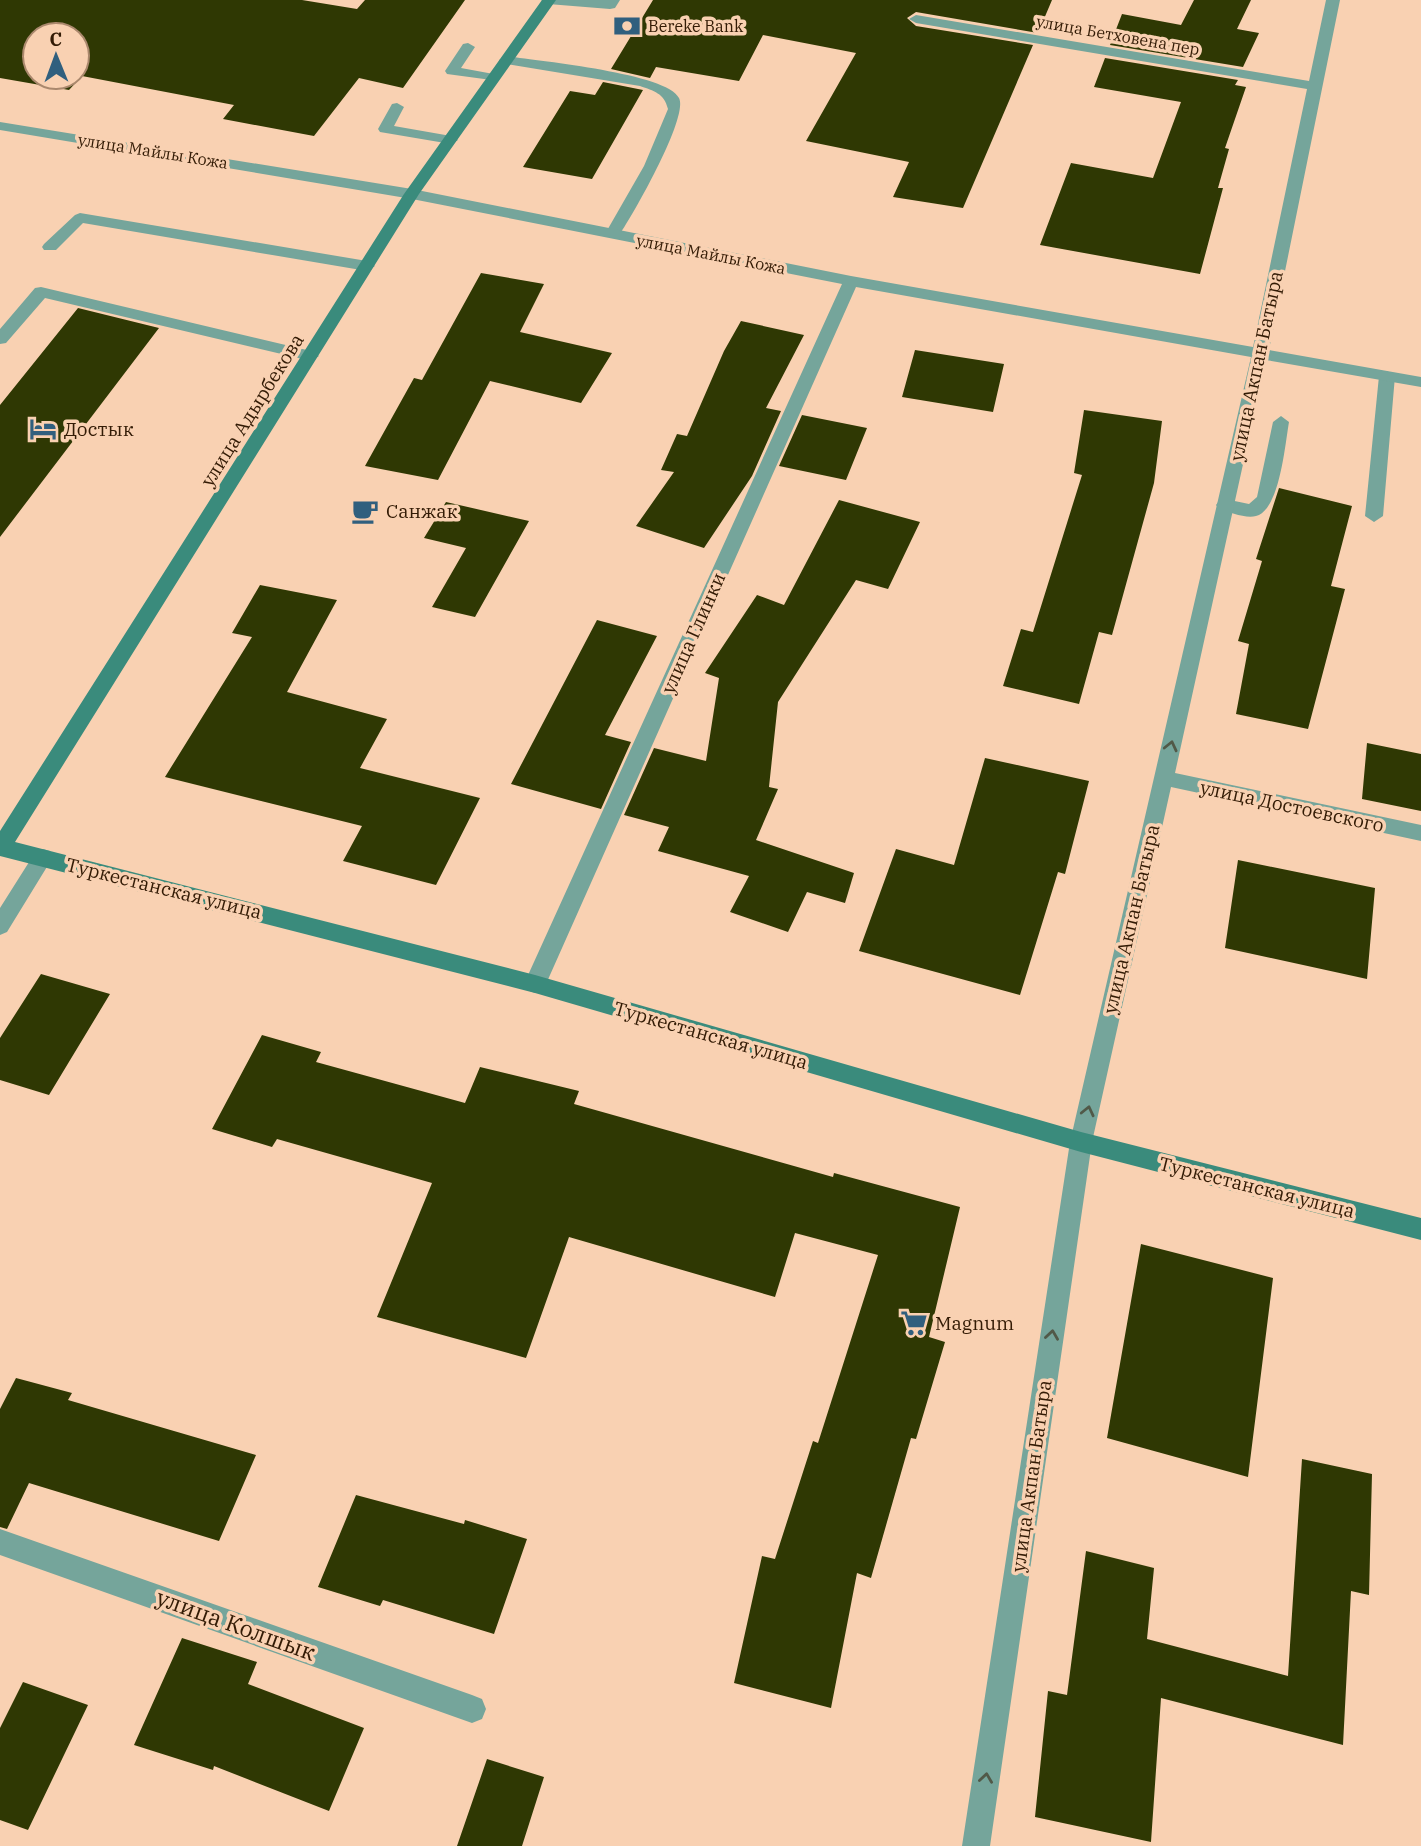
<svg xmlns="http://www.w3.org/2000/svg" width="1421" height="1846" viewBox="0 0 1421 1846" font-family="'IBM Plex Serif',serif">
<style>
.building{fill:#2f3803;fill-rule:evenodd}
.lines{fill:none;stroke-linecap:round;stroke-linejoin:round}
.lane{fill:#75a59b;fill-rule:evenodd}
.street{fill:#75a59b;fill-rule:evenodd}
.secondary{fill:#3a8b7c;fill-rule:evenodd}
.oneway{stroke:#515948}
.labels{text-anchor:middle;stroke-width:7;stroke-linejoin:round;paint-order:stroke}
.far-poi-label{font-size:16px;fill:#331b05;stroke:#f9d1b2;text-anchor:start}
.far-street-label{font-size:16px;fill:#331b05;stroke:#f9d1b2}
.street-label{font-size:19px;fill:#331b05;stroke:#f9d1b2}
.poi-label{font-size:19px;fill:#331b05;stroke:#f9d1b2;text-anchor:start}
.near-street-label{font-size:23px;fill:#331b05;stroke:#f9d1b2}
</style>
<rect width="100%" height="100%" fill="#f9d1b2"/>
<path class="building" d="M0,0H302L357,9L365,0H465L403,88L359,78L314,136L223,119L234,105L82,76L69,90L0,78ZM35,35H77V77H35Z
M653,0H1052L1038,33L916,12L907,18L916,26L1033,45L963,208L893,197L909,162L806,141L856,53L763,35L739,81L656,67L650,78L611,69Z
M1194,0H1251L1237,29L1259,33L1243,67L1110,45L1122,14L1181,25Z
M1105,58L1238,80L1235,85L1246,87L1225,148L1229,149L1218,188H1223L1200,274L1040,245L1071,163L1153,178L1181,102L1094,87Z
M603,82L643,90L592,179L523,167L570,91L595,95Z
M481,273L544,284L520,332L612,353L581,403L490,381L438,480L365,466L414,378L422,380Z
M78,308L159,328L0,537V405Z
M741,321L804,335L766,408L781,411L752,476L704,548L636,526L674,472L661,470L677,434L687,436L724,351Z
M915,350L1004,364L993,412L902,397Z
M1084,410L1162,421L1154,483L1112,635L1099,632L1079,704L1003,686L1021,629L1033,632L1082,475L1074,473Z
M802,415L867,428L846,480L779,466Z
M1279,488L1352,506L1331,586L1345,589L1308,729L1236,714L1249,644L1238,641L1262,561L1256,559Z
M839,500L920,522L888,589L856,580L778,702L769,787L778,789L756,840L854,873L845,903L807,892L788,932L730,912L749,876L658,851L669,827L624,815L654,748L706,761L719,678L705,673L757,595L784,605Z
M446,502L529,521L475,617L432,607L466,548L424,538Z
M260,585L337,600L287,692L387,719L360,768L480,798L436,885L343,861L362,826L165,777L252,637L232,633Z
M597,620L657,636L605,735L631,742L601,809L511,784Z
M1367,743L1421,754V811L1362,799Z
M985,758L1089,781L1065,874L1058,872L1020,995L859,951L896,849L954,865Z
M1238,860L1375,888L1367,979L1225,948Z
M41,974L110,994L49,1095L0,1080V1038Z
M262,1035L321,1052L316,1062L465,1103L480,1067L579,1091L574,1104L833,1177L834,1173L960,1207L929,1337L945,1342L916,1439L911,1438L871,1578L857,1573L831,1708L734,1683L762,1556L775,1559L813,1441L818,1443L878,1255L795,1233L775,1297L569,1237L526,1358L377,1317L432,1183L277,1139L272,1147L212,1129Z
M1141,1244L1273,1278L1248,1477L1107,1438Z
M16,1378L72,1393L68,1400L256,1455L219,1541L29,1483L7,1529L0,1527V1409Z
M1302,1459L1372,1474L1369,1595L1351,1591L1343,1745L1161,1698L1151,1842L1035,1817L1048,1691L1067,1695L1086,1551L1154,1568L1147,1639L1288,1676Z
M356,1495L464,1524L465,1520L527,1539L494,1634L383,1600L380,1606L318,1587Z
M182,1638L257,1662L248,1684L364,1728L329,1811L214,1766L213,1770L134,1745Z
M23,1682L88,1705L28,1830L0,1820V1728Z
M487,1759L544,1777L522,1846H457Z"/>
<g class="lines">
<path class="lane" d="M541,0H620L615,8L610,9L548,4Z
M468,43L475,47L461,68L499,75V81L447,74L445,71L463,44Z
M506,56C537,61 667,73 679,98C689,117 632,217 618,237H608L605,234L644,166L668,109C664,93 654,91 640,86L501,63L499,60Z
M397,103L404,107L394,126L451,136L458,140L451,144L380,132L378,129L392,104Z
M80,213L367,261L375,266L367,271L83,223L56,250H44L42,247L44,244L75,215Z
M41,287L311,351L319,356L311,361L45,298L6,343L0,344V329L35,288Z
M1387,371L1395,376L1383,516L1374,522L1365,516L1379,376Z
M1281,416L1289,422C1285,444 1280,510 1256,516C1246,519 1229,512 1219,509L1216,505L1219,501L1225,499L1249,504L1257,497L1273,422Z"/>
<path class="street" d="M1326,0H1340L1269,350L1421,377V387L1266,360L1175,773L1421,825V841L1171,787L1092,1142L990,1846H962L1070,1142L1251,357L856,287L546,984L543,990L535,993L527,990L524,984L842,284L412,199L0,130V122L412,189L851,276L1253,347L1307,89L916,23L909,19L916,15L1309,81Z
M43,849L50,851L53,857L7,932L0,935V908L36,851Z
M0,1529L472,1695L482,1699L486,1709L482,1719L472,1723L0,1555Z"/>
<path class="secondary" d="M542,0H556L419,194L15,842L535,975L1081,1132L1421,1218V1240L1081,1152L535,993L0,856V831L404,194Z"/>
</g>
<defs><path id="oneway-chevron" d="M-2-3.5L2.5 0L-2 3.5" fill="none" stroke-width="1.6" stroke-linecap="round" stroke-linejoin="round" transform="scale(1.75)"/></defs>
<g class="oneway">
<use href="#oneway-chevron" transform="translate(1171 746) rotate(-77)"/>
<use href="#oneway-chevron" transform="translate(1088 1111) rotate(-77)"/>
<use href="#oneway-chevron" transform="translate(1052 1335) rotate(-82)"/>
<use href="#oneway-chevron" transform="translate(986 1778) rotate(-82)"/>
</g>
<defs>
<symbol id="bank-bare" viewBox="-9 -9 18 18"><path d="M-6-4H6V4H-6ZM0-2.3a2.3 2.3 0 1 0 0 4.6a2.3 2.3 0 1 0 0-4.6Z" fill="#305f7e" stroke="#f9d1b2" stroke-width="2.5" paint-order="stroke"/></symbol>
<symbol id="hotel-bare" viewBox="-9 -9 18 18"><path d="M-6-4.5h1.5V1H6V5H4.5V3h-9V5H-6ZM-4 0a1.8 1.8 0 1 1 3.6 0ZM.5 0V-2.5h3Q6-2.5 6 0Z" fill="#305f7e" stroke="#f9d1b2" stroke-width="2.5" paint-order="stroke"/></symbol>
<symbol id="cafe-bare" viewBox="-9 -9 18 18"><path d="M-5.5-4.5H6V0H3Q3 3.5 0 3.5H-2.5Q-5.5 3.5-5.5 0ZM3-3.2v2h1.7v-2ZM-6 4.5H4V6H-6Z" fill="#305f7e" stroke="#f9d1b2" stroke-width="2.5" paint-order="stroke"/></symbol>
<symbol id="supermarket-bare" viewBox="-9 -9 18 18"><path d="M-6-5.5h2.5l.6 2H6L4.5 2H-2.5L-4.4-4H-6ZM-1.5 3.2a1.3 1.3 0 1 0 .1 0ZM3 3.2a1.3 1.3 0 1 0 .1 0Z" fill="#305f7e" stroke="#f9d1b2" stroke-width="2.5" paint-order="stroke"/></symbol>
</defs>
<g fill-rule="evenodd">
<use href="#bank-bare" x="608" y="7" width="38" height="38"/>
<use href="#hotel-bare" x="24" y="410" width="38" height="38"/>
<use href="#cafe-bare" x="346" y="492" width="38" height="38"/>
<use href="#supermarket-bare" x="895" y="1304" width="38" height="38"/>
</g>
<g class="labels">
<g class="far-poi-label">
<text x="648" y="32">Bereke Bank</text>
</g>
<g class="far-street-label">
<text transform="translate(1118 35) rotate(10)" y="6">улица Бетховена пер</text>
<text transform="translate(153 151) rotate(9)" y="6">улица Майлы Кожа</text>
<text transform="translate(711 254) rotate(11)" y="6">улица Майлы Кожа</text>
</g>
<g class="street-label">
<text transform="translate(1256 366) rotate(-78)" y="7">улица Акпан Батыра</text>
<text transform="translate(252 410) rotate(-58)" y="7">улица Адырбекова</text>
<text transform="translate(693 633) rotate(-66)" y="7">улица Глинки</text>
<text transform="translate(1292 806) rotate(12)" y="7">улица Достоевского</text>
<text transform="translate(164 888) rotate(14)" y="7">Туркестанская улица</text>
<text transform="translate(1131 919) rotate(-77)" y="7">улица Акпан Батыра</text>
<text transform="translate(711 1035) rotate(16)" y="7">Туркестанская улица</text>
<text transform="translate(1257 1187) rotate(14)" y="7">Туркестанская улица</text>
<text transform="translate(1031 1476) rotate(-82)" y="7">улица Акпан Батыра</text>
</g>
<g class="poi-label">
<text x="64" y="436">Достык</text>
<text x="386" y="518">Санжак</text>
<text x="935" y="1330">Magnum</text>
</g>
<g class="near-street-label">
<text transform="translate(236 1625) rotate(20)" y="8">улица Колшык</text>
</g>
</g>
<g transform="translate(56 56) rotate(359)"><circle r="33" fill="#f9d1b2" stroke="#aa886d" stroke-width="2"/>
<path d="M0-5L12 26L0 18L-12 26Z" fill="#305f7e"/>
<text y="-10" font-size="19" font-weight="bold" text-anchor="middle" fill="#331b05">С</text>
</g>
</svg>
